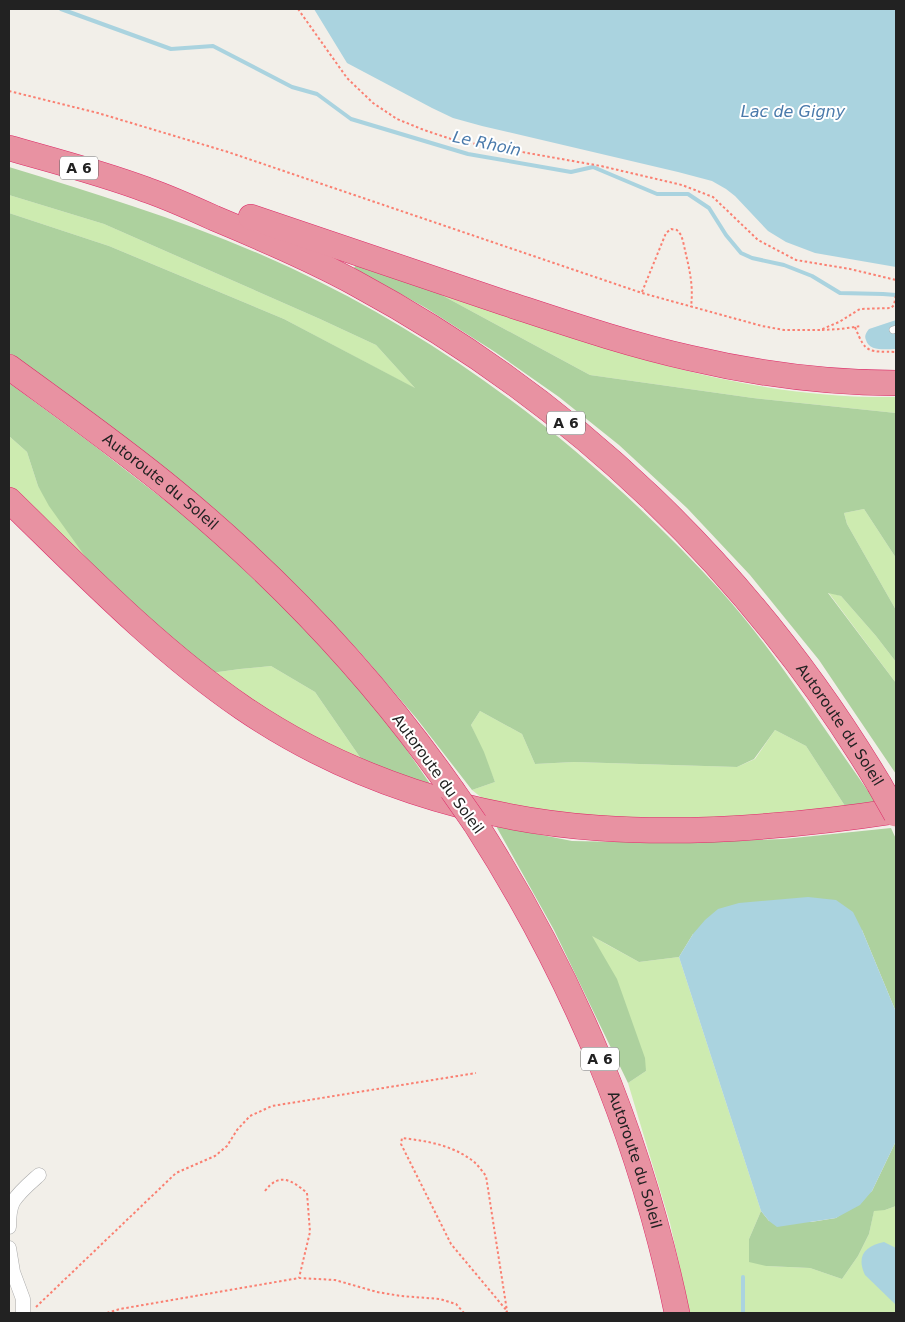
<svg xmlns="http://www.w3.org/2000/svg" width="905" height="1322" viewBox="0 0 905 1322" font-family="'DejaVu Sans',sans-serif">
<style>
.grass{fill:#cdebb0}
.forest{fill:#add19e}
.water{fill:#aad3df}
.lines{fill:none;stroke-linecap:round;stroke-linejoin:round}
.stream{stroke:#aad3df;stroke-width:4}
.service-casing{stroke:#a9a9a9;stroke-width:8}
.minor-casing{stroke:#a9a9a9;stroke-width:15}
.motorway-casing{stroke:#dc2a67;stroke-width:26}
.path{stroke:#fa8072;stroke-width:2;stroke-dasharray:2.5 2.5;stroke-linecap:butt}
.service{stroke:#fff;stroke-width:7}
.minor{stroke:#fff;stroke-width:14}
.motorway{stroke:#e892a2;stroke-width:25}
.motorway-bridge-casing{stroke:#dc2a67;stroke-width:26;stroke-linecap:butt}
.motorway-bridge{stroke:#e892a2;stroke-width:25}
.labels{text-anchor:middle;stroke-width:4;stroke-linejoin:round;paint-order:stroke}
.shield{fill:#fff;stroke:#646464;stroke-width:1}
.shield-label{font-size:14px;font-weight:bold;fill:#222}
.street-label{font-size:15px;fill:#222;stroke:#fff}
.water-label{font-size:16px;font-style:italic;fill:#4a7aab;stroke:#fff}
</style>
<rect width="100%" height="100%" fill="#f2efe9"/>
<path class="grass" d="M9,195L104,224L320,319L376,345L416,389L284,319L109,246L9,213Z
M436,292C585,342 736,400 896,397V413L753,398L590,375Z
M9,436L27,452L38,486L102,580L9,486Z
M864,509L896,558V610L847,524L844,513Z
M828,592L841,596L876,636L896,662V683Z
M271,666L315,692L364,763L316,743L211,673L240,669Z
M480,711L522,734L535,764L574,762L737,767L755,759L775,730L806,746L847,809L778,817L613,820L487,802L472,790L495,782L471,725Z
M591,935L606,944L639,962L679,957L761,1211L749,1239L766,1266L810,1268L842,1279L858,1256L869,1234L874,1210H885L896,1206V1313H690L670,1223L628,1083L646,1071Z"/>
<path class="forest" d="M9,167C104,196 201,226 291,268C454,344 599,458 720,590C751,624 778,662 805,700C829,735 853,770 878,805L847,809L806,746L775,730L754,759L737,767L574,762L535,764L522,734L480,711L471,725L484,752L495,782L472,790L417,719L359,651L297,586L230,524L54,384L9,353V213L109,246L284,319L415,388L376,345L320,319L104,224L9,195Z
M357,263L436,292L590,375L753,398L896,413V558L864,509L844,513L847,524L896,610V662L876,636L841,596L828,593L896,683V774L819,660L750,575L687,508L619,445L559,397L495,352L426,308L354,268Z
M9,383L92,444L198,526L301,624L375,704L433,788L364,763L315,692L271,666L240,669L211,673L102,580L49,506L38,486L27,452L9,436Z
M496,826L572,841L670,843L784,839L891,828L896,839V1012L862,930L693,934L679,957L639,962L592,936L617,979L645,1058L646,1071L628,1083L554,930Z
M896,1141V1206L885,1210L874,1211L869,1234L858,1256L842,1279L810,1268L766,1266L749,1262V1239L761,1211L769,1221L811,1222L836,1218L872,1191Z"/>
<path class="water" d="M314,9H896V267L815,253L786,242L768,231L735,196L726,189L712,181L678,172L482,126L453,118L432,108L347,63Z
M896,320V349C887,349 869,352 866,340C864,336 866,333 869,329Z
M808,897L836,900L853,912L862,930L896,1012V1141L872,1191L860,1205L836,1218L777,1227L769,1221L761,1211L679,957L693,934L705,920L718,909L739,903Z
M884,1242L896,1248V1305L865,1275C856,1256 865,1246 884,1242Z"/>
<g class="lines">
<path class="stream" d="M61,9L171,49L213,46L292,87L317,94L351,119L468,154L571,172L593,167L657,194H688L709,208L726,235L741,253L752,258L784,265L812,276L840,293L883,294L896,295
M743,1277V1313"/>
<defs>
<path id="service" d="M893,330L896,329"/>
<path id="minor" d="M9,1227C9,1219 9,1210 13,1202C19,1192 30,1183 39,1175
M9,1248L13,1272L23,1299V1313"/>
<g id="motorway">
<path id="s1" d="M9,148C55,161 102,173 147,190C170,198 192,208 214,218C262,238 309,258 355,283C574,401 751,571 879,784"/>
<path d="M251,217C335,245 420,274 505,303C566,323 627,344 690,358C758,374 826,383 896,383"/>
<path id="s2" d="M9,367C65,408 122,448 175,492C280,579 374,678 452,790"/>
<path d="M9,500C84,573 157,649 243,708C347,779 473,819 598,828C697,835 798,826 896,811"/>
<path id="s3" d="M475,823C573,976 640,1135 677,1313"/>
</g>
</defs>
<use href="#service" class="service-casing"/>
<use href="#minor" class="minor-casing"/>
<use href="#motorway" class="motorway-casing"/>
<path class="path" d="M298,9L347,78L373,103L397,119L424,130L454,140L601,166L682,185L713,197L758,240L796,260L850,269L896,280
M9,91L98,113L228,152L642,293L762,326L784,330H820L839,322L860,309L891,308L894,305L896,295
M642,292L666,233L671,229L677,230L681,235L683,241C688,265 694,282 691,307
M855,327C866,355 869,351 896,352
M822,330L841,329L861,326
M265,1191C279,1172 292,1180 307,1193L310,1232L299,1278
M36,1307L176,1173L215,1156L227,1146L237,1130L250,1116L272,1106L476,1073
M107,1313L120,1309L299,1278L335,1280L377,1292L401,1296L440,1299L456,1304L464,1313
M506,1313L507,1311L486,1176C482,1171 478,1165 473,1161C452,1145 427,1141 402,1138L401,1144L451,1244L507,1311"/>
<use href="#service" class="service"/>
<use href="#minor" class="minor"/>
<use href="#motorway" class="motorway"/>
<defs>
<path id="motorway-bridge" d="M879,784L896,814
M452,790L475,823"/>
</defs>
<use href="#motorway-bridge" class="motorway-bridge-casing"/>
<use href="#motorway-bridge" class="motorway-bridge"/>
</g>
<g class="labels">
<g class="shield">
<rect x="60" y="156.5" width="38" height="23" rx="4"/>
<rect x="547" y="411.5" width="38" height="23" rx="4"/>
<rect x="581" y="1047.5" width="38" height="23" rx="4"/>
</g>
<g class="shield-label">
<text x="79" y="173">A 6</text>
<text x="566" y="428">A 6</text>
<text x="600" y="1064">A 6</text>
</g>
<g class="street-label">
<text dy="5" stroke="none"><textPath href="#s2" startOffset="190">Autoroute du Soleil</textPath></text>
<text dy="5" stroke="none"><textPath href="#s1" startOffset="1035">Autoroute du Soleil</textPath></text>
<text transform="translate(438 774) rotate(54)" y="5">Autoroute du Soleil</text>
<text dy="5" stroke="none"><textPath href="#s3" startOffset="374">Autoroute du Soleil</textPath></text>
</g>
<g class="water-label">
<text x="793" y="117">Lac de Gigny</text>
<text transform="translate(487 143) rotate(12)" y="6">Le Rhoin</text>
</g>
</g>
<rect width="905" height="1322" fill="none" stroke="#222222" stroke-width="20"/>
</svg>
